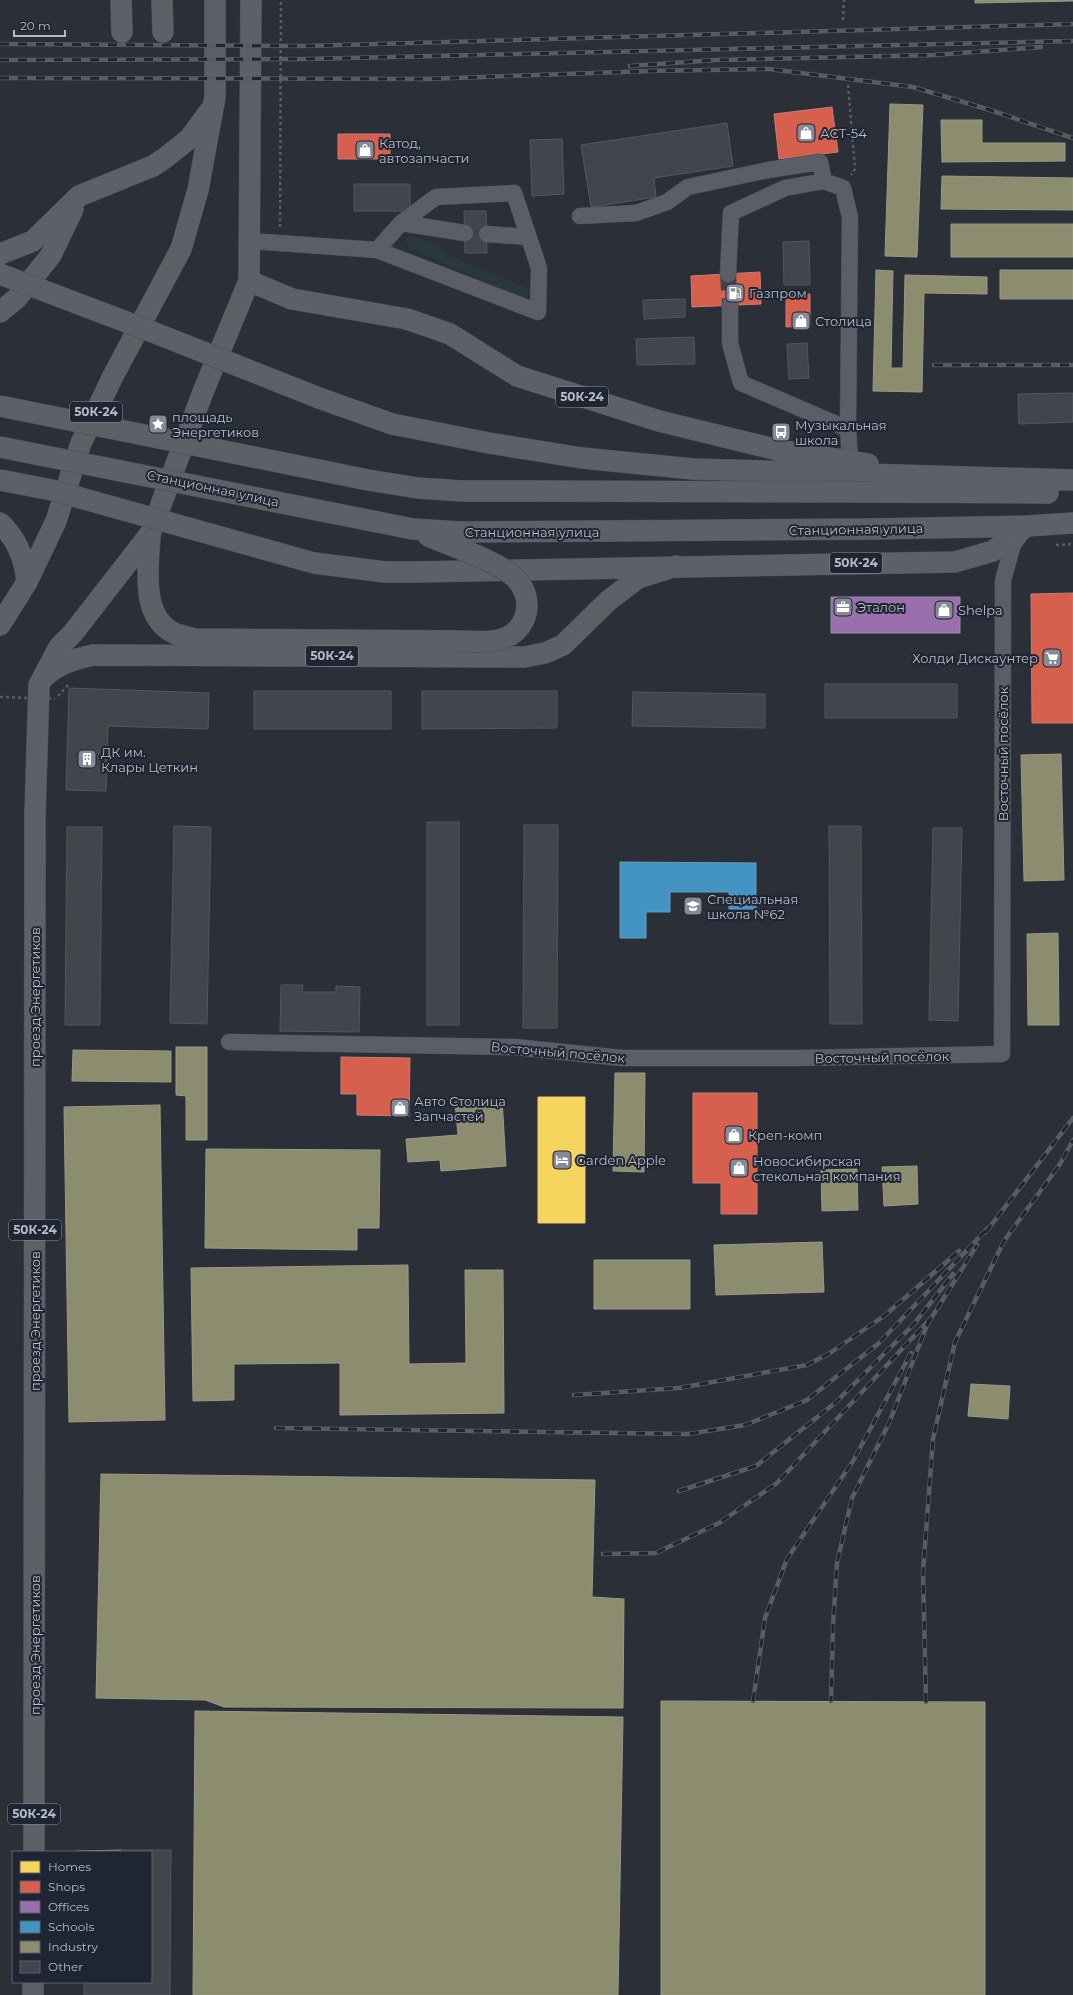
<svg xmlns="http://www.w3.org/2000/svg" width="1073" height="1995" viewBox="0 0 1073 1995" font-family="Montserrat,sans-serif">
<style>
.green{fill:#28383c}
.homes{fill:#f6d55c;stroke:#e3cd7c}
.shops{fill:#d6604d;stroke:#cc7b72}
.offices{fill:#9970ab;stroke:#a286b4}
.schools{fill:#4393c3;stroke:#669fc4}
.industry{fill:#8c8c6e;stroke:#999a89}
.building{fill:#42454c;stroke:#53575f}
.lines{fill:none;stroke-linecap:round;stroke-linejoin:round}
.minor-tunnel{stroke:#40444d;stroke-width:16;stroke-dasharray:16 8;stroke-linecap:butt}
.minor-casing{stroke:#474a51;stroke-width:17}
.major-casing{stroke:#494c54;stroke-width:22}
.path{stroke:#585d62;stroke-width:2.5;stroke-dasharray:3 3;stroke-linecap:butt}
.minor{stroke:#5b5e66;stroke-width:16}
.major{stroke:#5d6067;stroke-width:21}
.rail-casing{stroke:#595d63;stroke-width:4.5}
.rail{stroke:#1f2532;stroke-width:3;stroke-dasharray:9;stroke-linecap:butt}
.major-bridge-casing{stroke:#494c54;stroke-width:22;stroke-linecap:butt}
.path-bridge{stroke:#585d62;stroke-width:2.5;stroke-dasharray:3 3;stroke-linecap:butt}
.major-bridge{stroke:#5d6067;stroke-width:21}
.labels{text-anchor:middle;stroke-width:4;stroke-linejoin:round;paint-order:stroke}
.shield{fill:#1f2532;stroke:#898e9b;stroke-width:1}
.shield-label{font-size:12px;font-weight:bold;fill:#b6bbc8}
.poi-label{font-size:13px;fill:#b6bbc8;stroke:#1f2532;text-anchor:start}
.street-label{font-size:13px;fill:#b6bbc8;stroke:#1f2532}
</style>
<rect width="100%" height="100%" fill="#2b2f37"/>
<path class="green" d="M411,234L437,245L447,255L530,289L525,300L409,248L405,239Z"/>
<path class="homes" d="M538,1097H585V1223H538Z"/>
<path class="shops" d="M832,107L838,152L779,159L774,114Z
M338,134H390V159H338Z
M760,272L761,304L692,307L691,276Z
M786,294H810V326L786,327Z
M1073,593V723H1032L1031,594Z
M341,1057L410,1058L409,1116L357,1115V1094H341Z
M693,1093H757V1214H721V1183H693Z
M121,1850V1852H77V1851Z"/>
<path class="offices" d="M831,597H960V633H831Z"/>
<path class="schools" d="M620,862L756,863V909H729V892H670V912H646V938H620Z"/>
<path class="industry" d="M975,0H1073V1L975,3Z
M890,104L923,105L917,257L885,256Z
M941,120H982V143H1065V161L942,162Z
M942,176L1073,178V210L941,209Z
M951,224H1073V257H951Z
M876,270L893,271L891,368H903L905,275L987,277V294L924,293L922,392L873,391Z
M1000,270H1073V299H1000Z
M1061,754L1064,880L1024,881L1021,755Z
M1058,933L1059,1025H1028L1027,934Z
M176,1047H207V1140H186V1096L176,1095Z
M73,1050L171,1051V1082L72,1081Z
M615,1073H645L644,1172L613,1171Z
M502,1099L506,1166L441,1171L440,1160L408,1162L406,1139L458,1135L455,1102Z
M160,1105L165,1420L69,1422L64,1107Z
M206,1149L380,1150L379,1228H357V1250L205,1248Z
M917,1166L918,1204L884,1206L882,1167Z
M857,1169L858,1210L822,1211L821,1170Z
M822,1242L824,1292L716,1295L714,1245Z
M594,1260H690V1309H594Z
M408,1265L409,1364L466,1363L465,1270H503L504,1413L340,1415V1363L234,1364V1400L193,1401L191,1268Z
M971,1384L1010,1386L1008,1419L968,1416Z
M101,1474L595,1480L592,1597L624,1599L623,1708L224,1707L205,1700L96,1698Z
M661,1701L985,1702V1995H661Z
M195,1711L623,1717L618,1995H193Z"/>
<path class="building" d="M727,123L733,166L654,178L656,197L591,207L581,145Z
M562,139L564,194L532,196L530,140Z
M354,184H410V211H354Z
M464,211H486L487,253H465Z
M809,241L810,285H784L783,242Z
M685,299V317L644,319L643,300Z
M694,337L695,364L637,365L636,339Z
M807,343L809,378L789,379L787,344Z
M1073,393V422L1019,424L1018,394Z
M825,684H957V718H825Z
M69,688L209,693L208,729L108,726L106,791L66,790Z
M254,691H391V729H254Z
M422,691H557V728L422,729Z
M633,692L765,694V728L632,726Z
M427,822H459V1025H427Z
M524,825H558L557,1028H523Z
M174,826L211,827L207,1024L170,1023Z
M829,826H861L862,1024H830Z
M67,827H102L100,1025H65Z
M933,828H962L958,1021L929,1020Z
M281,985H303L302,992H336V986L360,987L359,1032L280,1031Z
M121,1850H171L170,1995H84V1982H151V1852H121Z"/>
<g class="lines">
<path class="minor-tunnel" d="M465,233L487,234
M728,274L730,305"/>
<defs>
<path id="minor" d="M580,216L636,213L667,202L688,187L768,170L820,162L824,181
M401,223L465,233
M487,234L528,237
M251,241L377,250L538,312L539,268L514,193L436,197L401,223L377,250
M728,274L731,213L785,188L824,181L843,188L850,217L848,429L850,460
M730,305V343L741,383L848,429
M229,1042L515,1047L622,1058H798L1002,1054L1003,580L1013,545L1022,532"/>
<path id="major" d="M121,0L122,32
M162,0L163,32
M0,254L33,241L79,196L153,166L165,158L190,138L209,112
M249,281L292,299L407,319L450,334L517,376L659,421L778,450L868,464
M0,312L17,298L51,255L73,209
M319,398L392,424L489,443L582,458L693,469L1073,480
M870,492L1048,493
M0,523C17,539 25,559 27,582
M873,529L1027,526L1073,523
M150,534C149,565 139,616 174,633C180,636 188,637 195,639L457,641
M415,572L955,562L993,551L1027,526
M0,625L27,582L56,521L81,443L113,376L181,249L198,190L215,97V0
M44,677C58,664 75,659 93,655L524,657L545,653L563,645L608,601L638,578L676,566
M34,1852L35,814L39,685L59,647L73,633L150,534L203,392L249,281L251,0
M33,1995V1982"/>
</defs>
<use href="#minor" class="minor-casing"/>
<use href="#major" class="major-casing"/>
<path class="path" d="M843,20L844,0
M848,85L855,169L851,175
M280,227L281,0
M1056,545L1073,544
M58,696L70,683"/>
<use href="#minor" class="minor"/>
<use href="#major" class="major"/>
<defs>
<path id="rail" d="M0,44L305,46L1073,24
M0,60L305,59L1073,41
M630,66L716,60L934,55L1041,47
M0,78L426,79L650,71L769,69L913,87L990,110L1073,138
M934,365H1073
M986,1232L1073,1118
M927,1325L977,1245
M574,1395L679,1388L807,1365L830,1353L884,1316L959,1251
M276,1428L688,1434L745,1425L807,1400L879,1343L988,1228
M679,1491L756,1466L835,1403L914,1324L953,1274
M603,1554L656,1553L719,1523L777,1483L929,1320L889,1423L852,1498L837,1563L833,1626L831,1701
M753,1701L765,1618L787,1559L853,1461L911,1353
M926,1702L923,1572L933,1439L955,1342L1004,1241L1060,1164L1073,1140"/>
</defs>
<use href="#rail" class="rail-casing"/>
<use href="#rail" class="rail"/>
<defs>
<path id="major-bridge" d="M0,274L150,331L319,398
M0,406L368,480L418,488L462,491L870,492
M0,447L413,529L459,532L873,529
M0,480L52,490L314,563L385,572H415
M428,536C449,545 497,561 513,576C536,595 530,632 499,640C486,643 471,641 457,641"/>
</defs>
<use href="#major-bridge" class="major-bridge-casing"/>
<path class="path-bridge" d="M0,697L55,699"/>
<use href="#major-bridge" class="major-bridge"/>
</g>
<defs>
<symbol id="shop-square" viewBox="-11 -11 22 22"><rect x="-9" y="-9" width="18" height="18" rx="4" fill="#858a95" stroke="#1f2532"/><path d="M-5-2.5h2.3a2.7 3.5 0 0 1 5.4 0H5L5.5 6h-11ZM-1.5-2.5h3a1.5 2.3 0 0 0-3 0Z" fill="#fff"/></symbol>
<symbol id="fuel-square" viewBox="-11 -11 22 22"><rect x="-9" y="-9" width="18" height="18" rx="4" fill="#858a95" stroke="#1f2532"/><path d="M-5.5-6h7V0h2V4h1.3V-2.5L3-4.5l.8-.8L6-3V5H2.5V1h-1V6h-7ZM-4.2-4.7v3.2H.2V-4.7Z" fill="#fff"/></symbol>
<symbol id="sight-square" viewBox="-11 -11 22 22"><rect x="-9" y="-9" width="18" height="18" rx="4" fill="#858a95" stroke="#1f2532"/><path d="M0-6L1.8-2.2L6-1.7L2.9 1.2L3.7 5.4L0 3.3L-3.7 5.4L-2.9 1.2L-6-1.7L-1.8-2.2Z" fill="#fff"/></symbol>
<symbol id="bus-square" viewBox="-11 -11 22 22"><rect x="-9" y="-9" width="18" height="18" rx="4" fill="#858a95" stroke="#1f2532"/><path d="M-5-6H5V4H4V6H2V4H-2V6H-4V4H-5ZM-3.5-4V0h7V-4ZM-3.5 1.2v1.5H-2V1.2ZM2 1.2v1.5H3.5V1.2Z" fill="#fff"/></symbol>
<symbol id="office-square" viewBox="-11 -11 22 22"><rect x="-9" y="-9" width="18" height="18" rx="4" fill="#858a95" stroke="#1f2532"/><path d="M-6-3h4V-5.5h4V-3h4V5H-6ZM-1-4.5V-3h2v-1.5ZM-6 0V1H6V0Z" fill="#fff"/></symbol>
<symbol id="supermarket-square" viewBox="-11 -11 22 22"><rect x="-9" y="-9" width="18" height="18" rx="4" fill="#858a95" stroke="#1f2532"/><path d="M-6-5.5h2.5l.6 2H6L4.5 2H-2.5L-4.4-4H-6ZM-1.5 3.2a1.3 1.3 0 1 0 .1 0ZM3 3.2a1.3 1.3 0 1 0 .1 0Z" fill="#fff"/></symbol>
<symbol id="building-square" viewBox="-11 -11 22 22"><rect x="-9" y="-9" width="18" height="18" rx="4" fill="#858a95" stroke="#1f2532"/><path d="M-4-6H4V6H1V3H-1V6H-4ZM-2.5-4.3h1.7v1.8h-1.7ZM.8-4.3h1.7v1.8H.8ZM-2.5-1h1.7V.8h-1.7ZM.8-1h1.7V.8H.8Z" fill="#fff"/></symbol>
<symbol id="school-square" viewBox="-11 -11 22 22"><rect x="-9" y="-9" width="18" height="18" rx="4" fill="#858a95" stroke="#1f2532"/><path d="M0-5L7-2L0 1L-7-2ZM-4 1L0 2.5L4 1V4Q0 6-4 4Z" fill="#fff"/></symbol>
<symbol id="hotel-square" viewBox="-11 -11 22 22"><rect x="-9" y="-9" width="18" height="18" rx="4" fill="#858a95" stroke="#1f2532"/><path d="M-6-4.5h1.5V1H6V5H4.5V3h-9V5H-6ZM-4 0a1.8 1.8 0 1 1 3.6 0ZM.5 0V-2.5h3Q6-2.5 6 0Z" fill="#fff"/></symbol>
</defs>
<g fill-rule="evenodd">
<use href="#shop-square" x="795" y="122" width="22" height="22"/>
<use href="#shop-square" x="354" y="139" width="22" height="22"/>
<use href="#fuel-square" x="724" y="282" width="22" height="22"/>
<use href="#shop-square" x="790" y="310" width="22" height="22"/>
<use href="#sight-square" x="147" y="413" width="22" height="22"/>
<use href="#bus-square" x="770" y="421" width="22" height="22"/>
<use href="#office-square" x="832" y="596" width="22" height="22"/>
<use href="#shop-square" x="933" y="599" width="22" height="22"/>
<use href="#supermarket-square" x="1041" y="647" width="22" height="22"/>
<use href="#building-square" x="76" y="748" width="22" height="22"/>
<use href="#school-square" x="682" y="895" width="22" height="22"/>
<use href="#shop-square" x="389" y="1097" width="22" height="22"/>
<use href="#shop-square" x="723" y="1124" width="22" height="22"/>
<use href="#hotel-square" x="551" y="1149" width="22" height="22"/>
<use href="#shop-square" x="728" y="1157" width="22" height="22"/>
</g>
<g class="labels">
<g class="shield">
<rect x="556" y="387" width="52" height="20" rx="3"/>
<rect x="70" y="402" width="52" height="20" rx="3"/>
<rect x="830" y="553" width="52" height="20" rx="3"/>
<rect x="306" y="646" width="52" height="20" rx="3"/>
<rect x="9" y="1220" width="52" height="20" rx="3"/>
<rect x="8" y="1804" width="52" height="20" rx="3"/>
</g>
<g class="shield-label">
<text x="582" y="401">50К-24</text>
<text x="96" y="416">50К-24</text>
<text x="856" y="567">50К-24</text>
<text x="332" y="660">50К-24</text>
<text x="35" y="1234">50К-24</text>
<text x="34" y="1818">50К-24</text>
</g>
<g class="poi-label">
<text x="820" y="138">АСТ-54</text>
<text x="379" y="148">Катод,<tspan x="379" dy="15">автозапчасти</tspan></text>
<text x="749" y="298">Газпром</text>
<text x="815" y="326">Столица</text>
<text x="172" y="422">площадь<tspan x="172" dy="15">Энергетиков</tspan></text>
<text x="795" y="430">Музыкальная<tspan x="795" dy="15">школа</tspan></text>
<text x="857" y="612">Эталон</text>
<text x="958" y="615">Shelpa</text>
<text x="1038" y="663" text-anchor="end">Холди Дискаунтер</text>
<text x="101" y="757">ДК им.<tspan x="101" dy="15">Клары Цеткин</tspan></text>
<text x="707" y="904">Специальная<tspan x="707" dy="15">школа №62</tspan></text>
<text x="414" y="1106">Авто Столица<tspan x="414" dy="15">Запчастей</tspan></text>
<text x="748" y="1140">Креп-комп</text>
<text x="576" y="1165">Garden Apple</text>
<text x="753" y="1166">Новосибирская<tspan x="753" dy="15">стекольная компания</tspan></text>
</g>
<g class="street-label">
<text transform="translate(213 488) rotate(12)" y="5">Станционная улица</text>
<text transform="translate(856 529) rotate(-1)" y="5">Станционная улица</text>
<text x="532" y="537">Станционная улица</text>
<text transform="translate(1003 754) rotate(-90)" y="5">Восточный посёлок</text>
<text transform="translate(35 997) rotate(-90)" y="5">проезд Энергетиков</text>
<text transform="translate(558 1052) rotate(5)" y="5">Восточный посёлок</text>
<text transform="translate(882 1057) rotate(-1)" y="5">Восточный посёлок</text>
<text transform="translate(35 1321) rotate(-90)" y="5">проезд Энергетиков</text>
<text transform="translate(35 1645) rotate(-90)" y="5">проезд Энергетиков</text>
</g>
</g>
<rect x="12" y="1851" width="140" height="132" fill="#1f2532" stroke="#5b616e"/>
<rect x="20" y="1861" width="20" height="12" fill="#f6d55c" stroke="#5b616e"/>
<text x="48" y="1871" font-size="12" fill="#b6bbc8">Homes</text>
<rect x="20" y="1881" width="20" height="12" fill="#d6604d" stroke="#5b616e"/>
<text x="48" y="1891" font-size="12" fill="#b6bbc8">Shops</text>
<rect x="20" y="1901" width="20" height="12" fill="#9970ab" stroke="#5b616e"/>
<text x="48" y="1911" font-size="12" fill="#b6bbc8">Offices</text>
<rect x="20" y="1921" width="20" height="12" fill="#4393c3" stroke="#5b616e"/>
<text x="48" y="1931" font-size="12" fill="#b6bbc8">Schools</text>
<rect x="20" y="1941" width="20" height="12" fill="#8c8c6e" stroke="#5b616e"/>
<text x="48" y="1951" font-size="12" fill="#b6bbc8">Industry</text>
<rect x="20" y="1961" width="20" height="12" fill="#42454c" stroke="#5b616e"/>
<text x="48" y="1971" font-size="12" fill="#b6bbc8">Other</text>
<path d="M14 30v6h51v-6" fill="none" stroke="#b6bbc8" stroke-width="2"/>
<text x="20" y="30" font-size="12" fill="#b6bbc8" stroke="#1f2532" stroke-width="3" paint-order="stroke">20 m</text>
</svg>
